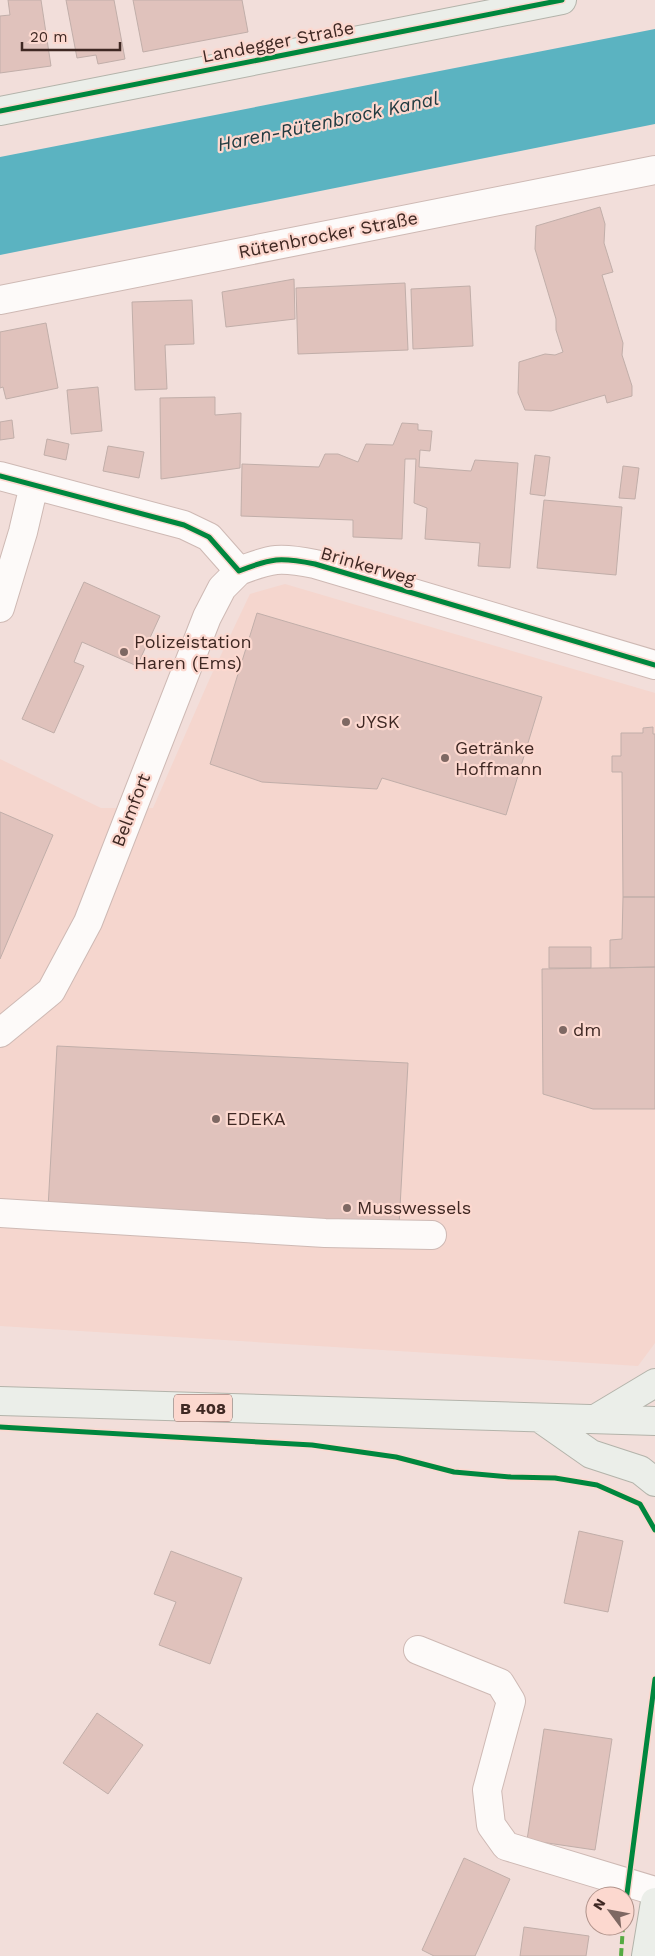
<svg xmlns="http://www.w3.org/2000/svg" width="655" height="1956" viewBox="0 0 655 1956" font-family="'Work Sans',sans-serif">
<style>
.built{fill:#f5d6ce}
.water{fill:#5bb3c1}
.building{fill:#e0c2bc;stroke:#c1aea9}
.lines{fill:none;stroke-linecap:round;stroke-linejoin:round}
.minor-casing{stroke:#ceb9b4;stroke-width:30}
.major-casing{stroke:#b3b3aa;stroke-width:30}
.minor{stroke:#fdfaf9;stroke-width:28}
.major{stroke:#ebeee9;stroke-width:28}
.quiet{stroke:#56aa43;stroke-width:4;stroke-dasharray:8 4;stroke-linecap:butt}
.cycleway-casing{stroke:#fcd8cf;stroke-width:8}
.cycleway{stroke:#00873e;stroke-width:5}
.poi-dot{fill:#7e6863;stroke:#fcd8cf;stroke-width:2}
.labels{text-anchor:middle;stroke-width:4.5;stroke-linejoin:round;paint-order:stroke}
.shield{fill:#fcd8cf;stroke:#785d57;stroke-width:1}
.shield-label{font-size:16px;font-weight:bold;fill:#3f2823}
.street-label{font-size:18px;fill:#3f2823;stroke:#fcd8cf}
.poi-label{font-size:18px;fill:#3f2823;stroke:#fcd8cf;text-anchor:start}
.water-label{font-size:19px;font-style:italic;fill:#213a40;stroke:#fcd8cf}
</style>
<rect width="100%" height="100%" fill="#f2deda"/>
<path class="built" d="M285,584L655,693V1343L638,1366L0,1326V759L101,808H153L210,678L250,594Z"/>
<path class="water" d="M655,29V124L0,255V157Z"/>
<path class="building" d="M8,0H41L51,66L0,73V16L10,15Z
M66,0H114L125,59L98,64L96,55L77,58Z
M133,0H242L248,32L143,52Z
M600,207L605,224L604,243L613,272L602,275L623,343L622,355L632,386V396L607,403L605,395L551,411L525,410L518,393L519,362L545,354L555,355L563,352L556,330V319L535,249L536,226Z
M294,279L295,319L226,327L222,292Z
M405,283L408,350L298,354L296,288Z
M470,286L473,346L413,349L411,289Z
M192,300L194,344L165,345L167,389L135,390L132,302Z
M46,323L58,388L6,399L3,387L0,388V332Z
M98,387L102,431L71,434L67,390Z
M215,397V415L241,413L240,468L161,479L160,398Z
M12,420L14,438L0,440V422Z
M402,423L418,424V430L432,431L430,451L420,450L419,467L471,471L475,460L518,463L510,568L478,566L480,543L425,539L427,508L414,503L416,459H405L402,539L353,537V520L241,516L242,464L319,467L325,454H338L358,462L366,444L393,445Z
M47,439L69,444L66,460L44,455Z
M108,446L144,452L139,478L103,471Z
M535,455L550,457L545,496L530,494Z
M623,466L639,468L635,499L619,498Z
M544,500L622,507L616,575L537,568Z
M84,582L160,616L137,666L82,642L74,662L84,666L54,733L22,719Z
M257,613L542,697L506,815L382,778L377,789L262,782L210,764Z
M653,727V734H655V897H623L622,772H612V756H621V733H643V728Z
M0,812L53,835L0,959Z
M623,897H655V967L610,968V940L622,939Z
M549,947H591V968H549Z
M655,967V1109H593L543,1094L542,969Z
M57,1046L408,1063L399,1225L48,1208Z
M579,1531L623,1541L608,1612L564,1603Z
M171,1551L242,1578L210,1664L159,1645L176,1602L154,1594Z
M97,1713L143,1745L108,1794L63,1763Z
M544,1729L612,1739L595,1850L527,1840Z
M464,1858L510,1879L475,1956H434L422,1950Z
M524,1927L589,1936L586,1956H520Z"/>
<g class="lines">
<defs>
<path id="minor" d="M0,300L655,170
M0,476L184,525L209,537L239,571C272,558 280,557 315,564L655,665
M0,608L23,532L34,485
M0,1033L51,991L88,922L207,617L222,588L239,571
M0,1213L325,1233L432,1235
M418,1650L500,1683L511,1701L487,1790L491,1825L506,1846L655,1891"/>
<path id="major" d="M0,111L562,0
M0,1401L655,1421
M541,1419L591,1454L640,1470L655,1482
M595,1419L655,1383
M646,1956L655,1902"/>
</defs>
<use href="#minor" class="minor-casing"/>
<use href="#major" class="major-casing"/>
<use href="#minor" class="minor"/>
<use href="#major" class="major"/>
<path class="quiet" d="M621,1956L623,1926"/>
<defs>
<path id="cycleway" d="M0,111L562,0
M0,476L184,525L209,537L239,571C272,558 280,557 315,564L655,665
M0,1427L312,1445L396,1457L454,1472L511,1477L555,1478L597,1485L640,1504L655,1530
M625,1909L655,1679"/>
</defs>
<use href="#cycleway" class="cycleway-casing"/>
<use href="#cycleway" class="cycleway"/>
</g>
<g class="poi-dot">
<circle cx="124" cy="652" r="5"/>
<circle cx="346" cy="722" r="5"/>
<circle cx="445" cy="758" r="5"/>
<circle cx="563" cy="1030" r="5"/>
<circle cx="216" cy="1119" r="5"/>
<circle cx="347" cy="1208" r="5"/>
</g>
<g class="labels">
<rect class="shield" x="174" y="1394.5" width="58" height="27" rx="4"/>
<g class="shield-label">
<text x="203" y="1414">B 408</text>
</g>
<g class="street-label">
<text transform="translate(278 42) rotate(-11)" y="6">Landegger Straße</text>
<text transform="translate(328 235) rotate(-11)" y="6">Rütenbrocker Straße</text>
<text transform="translate(368 566) rotate(16)" y="6">Brinkerweg</text>
<text transform="translate(131 810) rotate(-69)" y="6">Belmfort</text>
</g>
<g class="poi-label">
<text x="134" y="648">Polizeistation<tspan x="134" dy="21">Haren (Ems)</tspan></text>
<text x="356" y="728">JYSK</text>
<text x="455" y="754">Getränke<tspan x="455" dy="21">Hoffmann</tspan></text>
<text x="573" y="1036">dm</text>
<text x="226" y="1125">EDEKA</text>
<text x="357" y="1214">Musswessels</text>
</g>
<g class="water-label">
<text transform="translate(328 121) rotate(-12)" y="7">Haren-Rütenbrock Kanal</text>
</g>
</g>
<g transform="translate(610 1911) rotate(302)"><circle r="24" fill="#fcd8cf" stroke="#b0928a"/>
<path d="M0-4L9 19L0 12L-9 19Z" fill="#7e6863"/>
<text y="-8" font-size="14" font-weight="bold" text-anchor="middle" fill="#3f2823">N</text>
</g>
<path d="M22 42v8h98v-8" fill="none" stroke="#3f2823" stroke-width="2.5"/>
<text x="30" y="42" font-size="15" fill="#3f2823" stroke="#fcd8cf" stroke-width="4" paint-order="stroke">20 m</text>
</svg>
